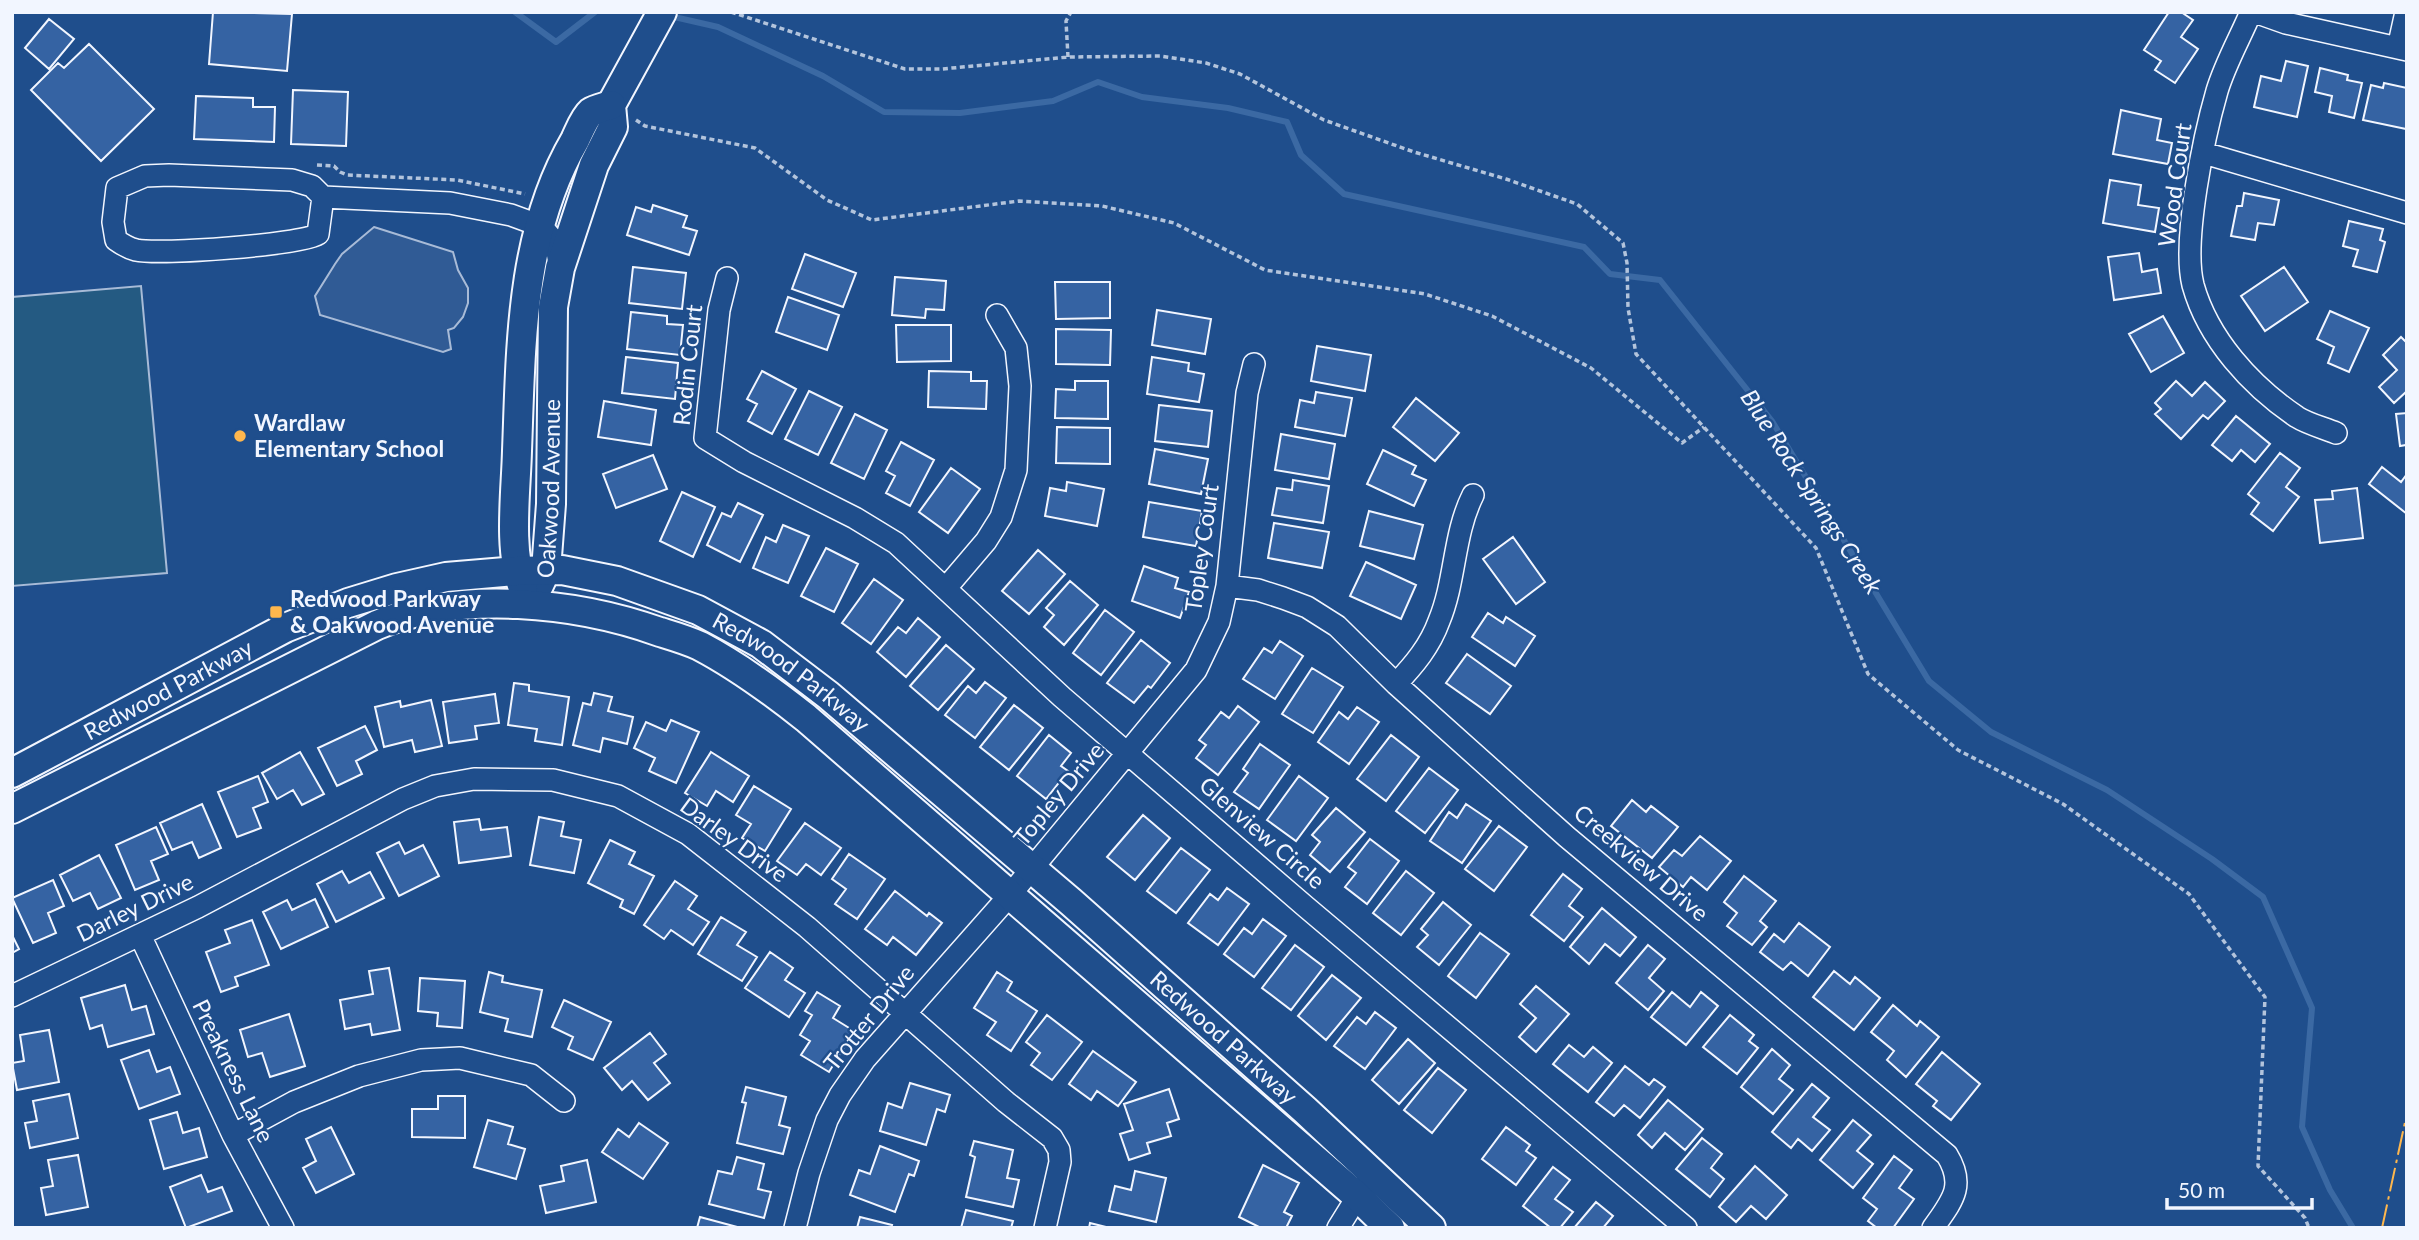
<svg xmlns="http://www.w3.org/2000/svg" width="2419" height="1240" viewBox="0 0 2419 1240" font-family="Lato,sans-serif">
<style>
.green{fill:#245a82;stroke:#a8bbd7;stroke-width:2}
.parking{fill:#305b95;stroke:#a8bbd7;stroke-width:2}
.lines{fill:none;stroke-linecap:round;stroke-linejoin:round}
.stream{stroke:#3b69a3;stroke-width:6}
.building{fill:#3563a3;stroke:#f2f6ff;stroke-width:2}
.minor-casing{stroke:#f2f6ff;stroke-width:24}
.major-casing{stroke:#f2f6ff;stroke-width:32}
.path{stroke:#b3c4dc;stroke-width:3.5;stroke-dasharray:5 3.5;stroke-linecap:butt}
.minor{stroke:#1f4e8c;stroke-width:21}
.major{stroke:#1f4e8c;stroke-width:28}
.power{stroke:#ffb74d;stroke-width:2;stroke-dasharray:24 5 3.5 5;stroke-linecap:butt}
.poi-dot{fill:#ffb74d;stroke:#1f4e8c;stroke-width:2.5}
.labels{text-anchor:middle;stroke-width:5;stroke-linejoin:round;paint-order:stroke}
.street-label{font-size:23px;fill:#f2f6ff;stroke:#1f4e8c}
.poi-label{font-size:23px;font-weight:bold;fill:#f2f6ff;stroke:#1f4e8c;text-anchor:start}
.water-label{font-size:24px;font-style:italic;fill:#f2f6ff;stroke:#1f4e8c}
</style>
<rect width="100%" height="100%" fill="#1f4e8c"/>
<path class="green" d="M141,286L167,573L12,586V297Z"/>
<path class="parking" d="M374,227L453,252L458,270L468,288V303L463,317L454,328L448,330L451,349L443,352L320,315L315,296L335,264L342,254Z"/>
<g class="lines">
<path class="stream" d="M515,12L556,42L595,12
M670,16L718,27L823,76L884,112L960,113L1053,101L1098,82L1142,97L1228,108L1287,122L1301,155L1344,194L1584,247L1610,274L1660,280L1772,421L1929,681L1991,732L2107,790L2212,859L2263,897L2312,1008L2302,1127L2330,1190L2353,1228"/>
</g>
<path class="building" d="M213,12L292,14L287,71L209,64Z
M2169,12H2181L2193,20L2181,37L2198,49L2175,83L2155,70L2161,61L2144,50Z
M49,19L74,39L49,69L25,48Z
M89,44L154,109L101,161L31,90L58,63L64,68Z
M2286,61L2308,66L2297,117L2254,107L2261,76L2281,81Z
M2320,68L2348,75L2347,80L2362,83L2354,118L2329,112L2332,96L2315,92Z
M2384,83L2407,88L2406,129L2363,120L2371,85L2383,88Z
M293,90L348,92L346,146L291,144Z
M196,96L253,98V107H275L274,142L194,139Z
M2121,110L2161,119L2157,140L2172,143L2168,164L2113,154Z
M2110,180L2141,185L2138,205L2159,208L2155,232L2103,223Z
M2244,193L2279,200L2274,225L2258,223L2255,240L2231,236L2237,206H2242Z
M653,205L687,216L683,227L697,231L689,255L627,235L636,207L651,212Z
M2349,221L2383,229L2380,240L2385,242L2377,272L2353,266L2358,250L2343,246Z
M2139,253L2142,272L2157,269L2161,293L2114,300L2108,257Z
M805,254L856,273L843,307L792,289Z
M633,267L686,273L682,309L629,303Z
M2284,267L2308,302L2265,331L2241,296Z
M895,277L946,281L944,310L926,309L925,318L892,315Z
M1055,282H1110V318L1056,319Z
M788,297L839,315L827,350L776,332Z
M1157,310L1211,319L1205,354L1152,345Z
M2330,311L2369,328L2349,372L2328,363L2334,347L2317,339Z
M631,312L667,316V324L683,325L680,355L627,349Z
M2163,316L2184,353L2151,372L2129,334Z
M896,325H951V361L897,362Z
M1056,329L1111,330L1110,365L1056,364Z
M2401,337L2407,343V391L2394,403L2379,387L2397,370L2383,355Z
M1317,346L1371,355L1365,391L1311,381Z
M626,357L678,363L675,399L622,393Z
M1152,357L1189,363L1188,371L1204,374L1199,402L1147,394Z
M762,371L796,389L772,434L748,421L757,404L747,399Z
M929,371L971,372V381H987L986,409L928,407Z
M1075,381H1108V419L1055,418L1056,389L1075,390Z
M2176,381L2192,396L2205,382L2225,401L2208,419L2203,415L2181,439L2155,414L2161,409L2155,403Z
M809,391L842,407L818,455L785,439Z
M1316,392L1352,398L1345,436L1295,427L1300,400L1314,403Z
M1416,398L1459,433L1435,461L1393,427Z
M604,401L656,410L651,445L598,437Z
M1159,405L1212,411L1208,447L1155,441Z
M2407,413V456L2406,445L2400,446L2396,414Z
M855,414L887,430L864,479L831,463Z
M2236,416L2270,444L2255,462L2241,450L2232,461L2212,445Z
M1057,427L1110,428V464L1056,463Z
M1281,434L1335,444L1329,479L1275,470Z
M901,442L934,460L910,506L886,493L895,476L886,471Z
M1155,449L1208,459L1201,494L1149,484Z
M1383,450L1416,466L1412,474L1426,480L1414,506L1367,484Z
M2280,453L2300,468L2286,487L2299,497L2273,531L2251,514L2259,503L2248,494Z
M653,455L667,489L616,508L603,474Z
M2382,467L2401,482L2407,474V514L2369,484Z
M951,468L980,489L948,533L919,512Z
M1293,480L1329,486L1323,523L1272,515L1277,488L1292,490Z
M1067,482L1104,489L1097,526L1045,516L1050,488L1066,491Z
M2357,488L2363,538L2320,543L2315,500L2333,499L2332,491Z
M682,492L715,507L693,557L660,541Z
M1149,502L1202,511L1196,546L1143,537Z
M738,503L763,515L740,562L707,545L722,513L731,517Z
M1369,511L1423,525L1414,559L1360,546Z
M1274,523L1329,532L1322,568L1268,558Z
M783,525L809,536L788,583L753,568L766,537L776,542Z
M1513,537L1545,582L1516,604L1483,559Z
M826,548L858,564L834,612L801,596Z
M1038,550L1065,574L1029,614L1002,591Z
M1366,562L1416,585L1401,619L1350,596Z
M1144,566L1178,578L1175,588L1189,592L1180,618L1132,601Z
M874,579L903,600L871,644L842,623Z
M1070,581L1098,605L1064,645L1044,627L1054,615L1046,608Z
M1105,610L1134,632L1101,675L1073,653Z
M1488,613L1503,623L1506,617L1535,636L1515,666L1472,637Z
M918,618L940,637L906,677L877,652L898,627L906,633Z
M1141,640L1170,663L1151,688L1148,686L1134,703L1107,683Z
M1280,641L1303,656L1275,699L1243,679L1264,648L1272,653Z
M946,645L974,669L938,710L910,686Z
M1467,654L1511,686L1490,714L1446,683Z
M1312,668L1343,687L1313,733L1282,714Z
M985,682L1006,698L975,738L945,715L968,686L976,693Z
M514,683L529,685V691L569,697L562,745L535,741L537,729L508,725Z
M594,693L612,697L608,711L633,717L627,744L603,738L600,752L573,745L583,703L591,705Z
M495,694L499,723L475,726L477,739L449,743L443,702Z
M431,700L442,746L415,752L412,740L384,747L375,707L400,701L401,707Z
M1014,705L1043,728L1009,770L980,747Z
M1238,706L1259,722L1218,775L1196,758L1206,745L1199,740L1221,712L1229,718Z
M1357,707L1379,722L1349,764L1318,742L1339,712L1348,719Z
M671,720L699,732L676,783L649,771L655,758L634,748L646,722L666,731Z
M365,726L377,750L356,761L362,774L337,786L318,748Z
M1049,735L1071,753L1061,766L1068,771L1046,799L1017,776Z
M1391,735L1419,757L1386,801L1357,779Z
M1260,744L1290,765L1259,809L1234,792L1248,773L1243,769Z
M300,752L324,794L302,805L293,790L277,799L262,773Z
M711,752L749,776L733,802L716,791L707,806L685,793Z
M1429,768L1458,790L1425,833L1396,811Z
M258,776L268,802L253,808L261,828L237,837L218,792Z
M1299,776L1328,798L1296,841L1267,820Z
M754,786L791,809L765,851L742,838L751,824L736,815Z
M1632,800L1646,812L1651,806L1678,827L1652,858L1611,826Z
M202,804L221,848L199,858L192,842L172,850L160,823Z
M1466,804L1491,821L1462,863L1430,841L1449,812L1457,818Z
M1336,808L1365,832L1330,872L1310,855L1320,842L1312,835Z
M1143,815L1170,838L1135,880L1107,857Z
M539,817L564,822L561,836L581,840L574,873L530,865Z
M479,819L481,830L507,827L511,856L459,863L454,822Z
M805,823L841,848L821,875L806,864L797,875L777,861Z
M1499,826L1527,847L1494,891L1465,869Z
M156,827L168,854L151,861L159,880L135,890L116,845Z
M1700,836L1731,861L1707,890L1691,877L1683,887L1659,867L1674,850L1682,856Z
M1370,839L1399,861L1367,904L1345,887L1356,873L1348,867Z
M610,840L635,852L629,864L654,876L634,914L620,907L623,900L588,883Z
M399,842L405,854L423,845L439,876L399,896L377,853Z
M1181,848L1210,870L1176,913L1147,891Z
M849,854L885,879L857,919L835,904L846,889L832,879Z
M99,855L121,898L98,909L90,893L73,901L60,875Z
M342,871L349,883L370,872L384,898L336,922L317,884Z
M1406,871L1434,893L1401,935L1373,913Z
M1563,874L1582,889L1569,906L1583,917L1564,941L1531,915Z
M1744,876L1776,901L1760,921L1767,927L1752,945L1727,926L1737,913L1724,902Z
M53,880L64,906L48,913L56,933L33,943L12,898Z
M675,881L697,896L688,909L709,922L693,945L671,930L664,939L644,925Z
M1227,888L1249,904L1218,945L1188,923L1210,894L1218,900Z
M895,891L927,916L929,913L942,923L916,955L893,937L887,945L865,929Z
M315,899L328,927L281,949L263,912L287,900L292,910Z
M1443,902L1471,925L1439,965L1417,947L1428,935L1421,929Z
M1602,908L1636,937L1620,956L1605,944L1589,964L1570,947Z
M721,917L746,932L737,945L757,957L742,981L698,954Z
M1263,919L1286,936L1254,977L1224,954L1244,928L1252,934Z
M252,920L269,965L235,977L238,986L221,992L206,952L230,943L225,930Z
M1799,923L1830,947L1808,976L1791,962L1783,970L1760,952L1774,934L1784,942Z
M1480,933L1509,954L1476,998L1448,976Z
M12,935L19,949L12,953Z
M1295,945L1324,967L1291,1010L1262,988Z
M1648,945L1665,959L1649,978L1664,991L1648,1010L1616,983Z
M770,952L793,968L785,980L805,993L789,1017L745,988Z
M389,968L400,1030L372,1035L370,1024L345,1029L340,1000L373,994L369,971Z
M1834,971L1850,984L1855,977L1880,998L1854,1030L1813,997Z
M489,972L503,976L502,982L542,990L532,1037L505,1031L508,1019L480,1012Z
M997,972L1012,982L1007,991L1037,1011L1011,1051L987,1035L996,1022L974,1008Z
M1332,975L1361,998L1326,1040L1298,1016Z
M420,978L465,981L462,1028L437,1026L438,1013L418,1011Z
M125,985L132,1010L146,1006L154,1034L108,1047L102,1025L90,1029L81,998Z
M1536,986L1569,1014L1536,1052L1519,1037L1536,1018L1520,1004Z
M817,992L840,1006L833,1018L854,1031L829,1072L801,1055L810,1041L800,1035L812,1015L805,1011Z
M1672,992L1690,1007L1701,992L1718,1006L1686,1045L1651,1017Z
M564,1000L611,1022L593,1060L568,1049L573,1037L552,1027Z
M1893,1005L1917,1026L1920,1021L1939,1037L1906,1077L1887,1060L1894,1051L1871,1032Z
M1375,1012L1396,1028L1365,1069L1334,1046L1357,1017L1366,1024Z
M289,1014L305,1066L270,1077L262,1053L248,1057L240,1030Z
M1047,1015L1082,1042L1052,1080L1031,1065L1040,1053L1026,1042Z
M1730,1015L1754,1035L1749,1041L1758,1048L1737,1074L1703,1047Z
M49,1030L59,1082L17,1090L12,1063L24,1061L20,1035Z
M650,1033L666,1054L654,1063L670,1083L648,1100L632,1081L622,1090L604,1068Z
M1408,1039L1435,1063L1399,1104L1372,1080Z
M1569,1045L1584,1057L1593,1047L1612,1063L1588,1092L1553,1064Z
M1772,1049L1790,1065L1779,1079L1793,1090L1773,1114L1741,1087Z
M149,1050L157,1072L170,1067L180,1094L139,1109L121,1060Z
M1093,1051L1136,1082L1118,1106L1097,1091L1091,1100L1069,1084Z
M1942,1052L1980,1084L1951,1120L1933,1106L1937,1101L1916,1084Z
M1625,1066L1649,1085L1654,1079L1665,1087L1640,1118L1624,1105L1614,1116L1596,1102Z
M1438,1068L1466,1090L1432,1133L1404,1110Z
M910,1083L950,1095L945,1112L937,1109L926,1145L880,1131L888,1103L902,1108Z
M1812,1084L1829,1098L1813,1117L1830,1130L1812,1151L1798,1139L1791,1148L1772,1132Z
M746,1087L786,1097L779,1125L790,1128L783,1154L737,1143L746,1103L742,1102Z
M1169,1089L1179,1119L1167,1123L1171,1136L1147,1143L1150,1153L1129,1160L1120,1134L1133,1130L1124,1104Z
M69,1094L78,1138L30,1148L25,1123L37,1121L33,1101Z
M438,1096H465V1138L412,1137V1109H438Z
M1668,1100L1703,1129L1685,1150L1665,1133L1652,1148L1638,1135Z
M177,1112L183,1133L199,1128L207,1157L164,1169L150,1120Z
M488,1120L513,1127L508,1144L525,1149L516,1179L474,1167Z
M1853,1120L1871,1135L1857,1151L1873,1164L1853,1188L1820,1160Z
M639,1123L668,1143L643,1179L602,1152L618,1129L629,1137Z
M331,1127L354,1174L316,1193L303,1168L316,1161L306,1139Z
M1506,1127L1530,1145L1526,1151L1536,1158L1516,1185L1482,1159Z
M1702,1138L1722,1154L1711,1168L1724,1179L1710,1197L1676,1169Z
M974,1141L1013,1150L1007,1178L1019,1180L1013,1207L966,1197L975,1157L970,1155Z
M880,1146L919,1161L914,1176L909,1174L895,1212L850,1195L859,1170L870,1174Z
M78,1155L88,1207L46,1215L41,1188L53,1186L48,1160Z
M1894,1156L1912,1170L1899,1188L1914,1199L1893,1228H1877L1868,1221L1877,1209L1863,1198Z
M737,1157L764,1164L758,1189L771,1192L764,1218L709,1204L718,1171L732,1174Z
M587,1160L596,1202L546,1213L540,1186L564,1181L561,1166Z
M1263,1165L1299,1183L1284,1212L1292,1216L1286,1228H1261L1239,1217Z
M1755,1166L1787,1195L1766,1219L1751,1206L1736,1222L1719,1207Z
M1553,1167L1570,1180L1555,1199L1573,1212L1560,1228H1551L1523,1206Z
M1135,1171L1166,1178L1156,1222L1109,1211L1115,1186L1131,1190Z
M201,1175L208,1192L222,1187L232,1211L186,1228L170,1187Z
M1596,1202L1613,1216L1603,1228H1574Z
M966,1210L1013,1221L1011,1228H961Z
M700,1217L741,1228H697Z
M860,1217L892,1225L891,1228H857Z
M1090,1223L1110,1228H1089Z"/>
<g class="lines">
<defs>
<path id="minor" d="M2251,12C2240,38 2225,64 2217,91C2204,136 2182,241 2193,285C2208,339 2251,386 2297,417C2308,424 2324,428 2336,433
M2255,12L2286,23L2407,50
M2398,48L2406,12
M2204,153L2407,213
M169,175L292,180L312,186L323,197L318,234C301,245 159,255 136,250C128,248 123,245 116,240L113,222L117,188L145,176Z
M323,197L450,203L511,215L541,226L555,242L560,268
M727,278L719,310L705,438L744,462L855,518L896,543L1062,697L1306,907L1686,1228
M1227,586L1258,590L1283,598L1307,607L1337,626L1396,684L1567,837L1947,1155C1966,1186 1952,1201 1933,1228
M946,588L986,541L1001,517L1016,470L1020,386L1016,348L997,315
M1396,684C1414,665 1430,646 1439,621C1456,580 1453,535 1473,495
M140,935L233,1135L283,1228
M12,996L198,907L403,799L435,786L474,779L553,780L618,796L688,834L807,927L1006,1102L1052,1138L1059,1150L1060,1162L1045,1228
M233,1135L294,1102L359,1076L421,1060L460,1058L531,1075L564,1101
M795,1228L809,1173L827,1120L840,1095L865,1059L1010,895L1196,670L1219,622L1227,586L1247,393L1254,364
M1338,1228L1364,1186"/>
<g id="major">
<path id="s1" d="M539,585L546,570L551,504L553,307L560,268L594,165L613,127L611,105L662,12"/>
<path d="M523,588C508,550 516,492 517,451C521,346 520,234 575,140C579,132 584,118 591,112C595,109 605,107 611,105"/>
<path id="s2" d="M12,773L285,628L348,603L397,588L446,577L516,571L562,570L617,581L698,610L761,644L828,695L1071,902L1305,1110L1431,1228"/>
<path d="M12,809L377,625C461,590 576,602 660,632C673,636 687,640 700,646C738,666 772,691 806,718L1357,1196L1390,1228"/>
</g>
</defs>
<use href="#minor" class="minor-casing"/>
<use href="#major" class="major-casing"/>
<path class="path" d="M731,12L905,69H942L1068,57L1160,56L1206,63L1240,74L1324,120L1414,152L1506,179L1577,204L1623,243L1627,263L1628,308L1636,354L1816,548L1868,674L1958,750L2063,804L2189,894L2265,997L2258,1166L2305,1218L2309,1228
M1068,57L1066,21L1071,12
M636,120L645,126L755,148L827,200L872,220L1019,201L1102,206L1174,223L1265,270L1425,294L1492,316L1591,368L1682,443L1704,427
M317,165L334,166L340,172L347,175L457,180L525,194"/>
<use href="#minor" class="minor"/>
<use href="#major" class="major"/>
<path class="power" d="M2382,1228L2407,1113"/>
</g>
<g class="poi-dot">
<circle cx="240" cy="436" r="7"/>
<rect x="269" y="605" width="14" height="14" rx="3.5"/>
</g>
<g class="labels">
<g class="street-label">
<text transform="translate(2175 185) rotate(-82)" y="8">Wood Court</text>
<text transform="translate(688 365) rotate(-84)" y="8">Rodin Court</text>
<text dy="8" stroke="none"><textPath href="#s1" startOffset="98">Oakwood Avenue</textPath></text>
<text transform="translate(1202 548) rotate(-82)" y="8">Topley Court</text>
<text dy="8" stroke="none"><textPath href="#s2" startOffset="849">Redwood Parkway</textPath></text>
<text dy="8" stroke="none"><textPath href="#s2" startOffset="177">Redwood Parkway</textPath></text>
<text transform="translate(1059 794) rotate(-50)" y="8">Topley Drive</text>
<text transform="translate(1262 833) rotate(41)" y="8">Glenview Circle</text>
<text transform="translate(734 840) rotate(36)" y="8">Darley Drive</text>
<text transform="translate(1641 863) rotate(40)" y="8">Creekview Drive</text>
<text transform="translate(135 908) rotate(-26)" y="8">Darley Drive</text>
<text transform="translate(869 1018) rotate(-51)" y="8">Trotter Drive</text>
<text dy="8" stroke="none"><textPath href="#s2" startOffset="1416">Redwood Parkway</textPath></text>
<text transform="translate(233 1071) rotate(64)" y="8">Preakness Lane</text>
</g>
<g class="poi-label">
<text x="254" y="431">Wardlaw<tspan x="254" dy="26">Elementary School</tspan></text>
<text x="290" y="607">Redwood Parkway<tspan x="290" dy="26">&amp; Oakwood Avenue</tspan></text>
</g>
<g class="water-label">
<text transform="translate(1811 492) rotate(57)" y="8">Blue Rock Springs Creek</text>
</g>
</g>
<rect width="2419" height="1240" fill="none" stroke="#f2f6ff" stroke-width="28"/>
<path d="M2167 1198v10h145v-10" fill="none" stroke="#f2f6ff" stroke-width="3.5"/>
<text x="2178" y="1198" font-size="21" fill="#f2f6ff" stroke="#1f4e8c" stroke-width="5" paint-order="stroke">50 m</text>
</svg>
